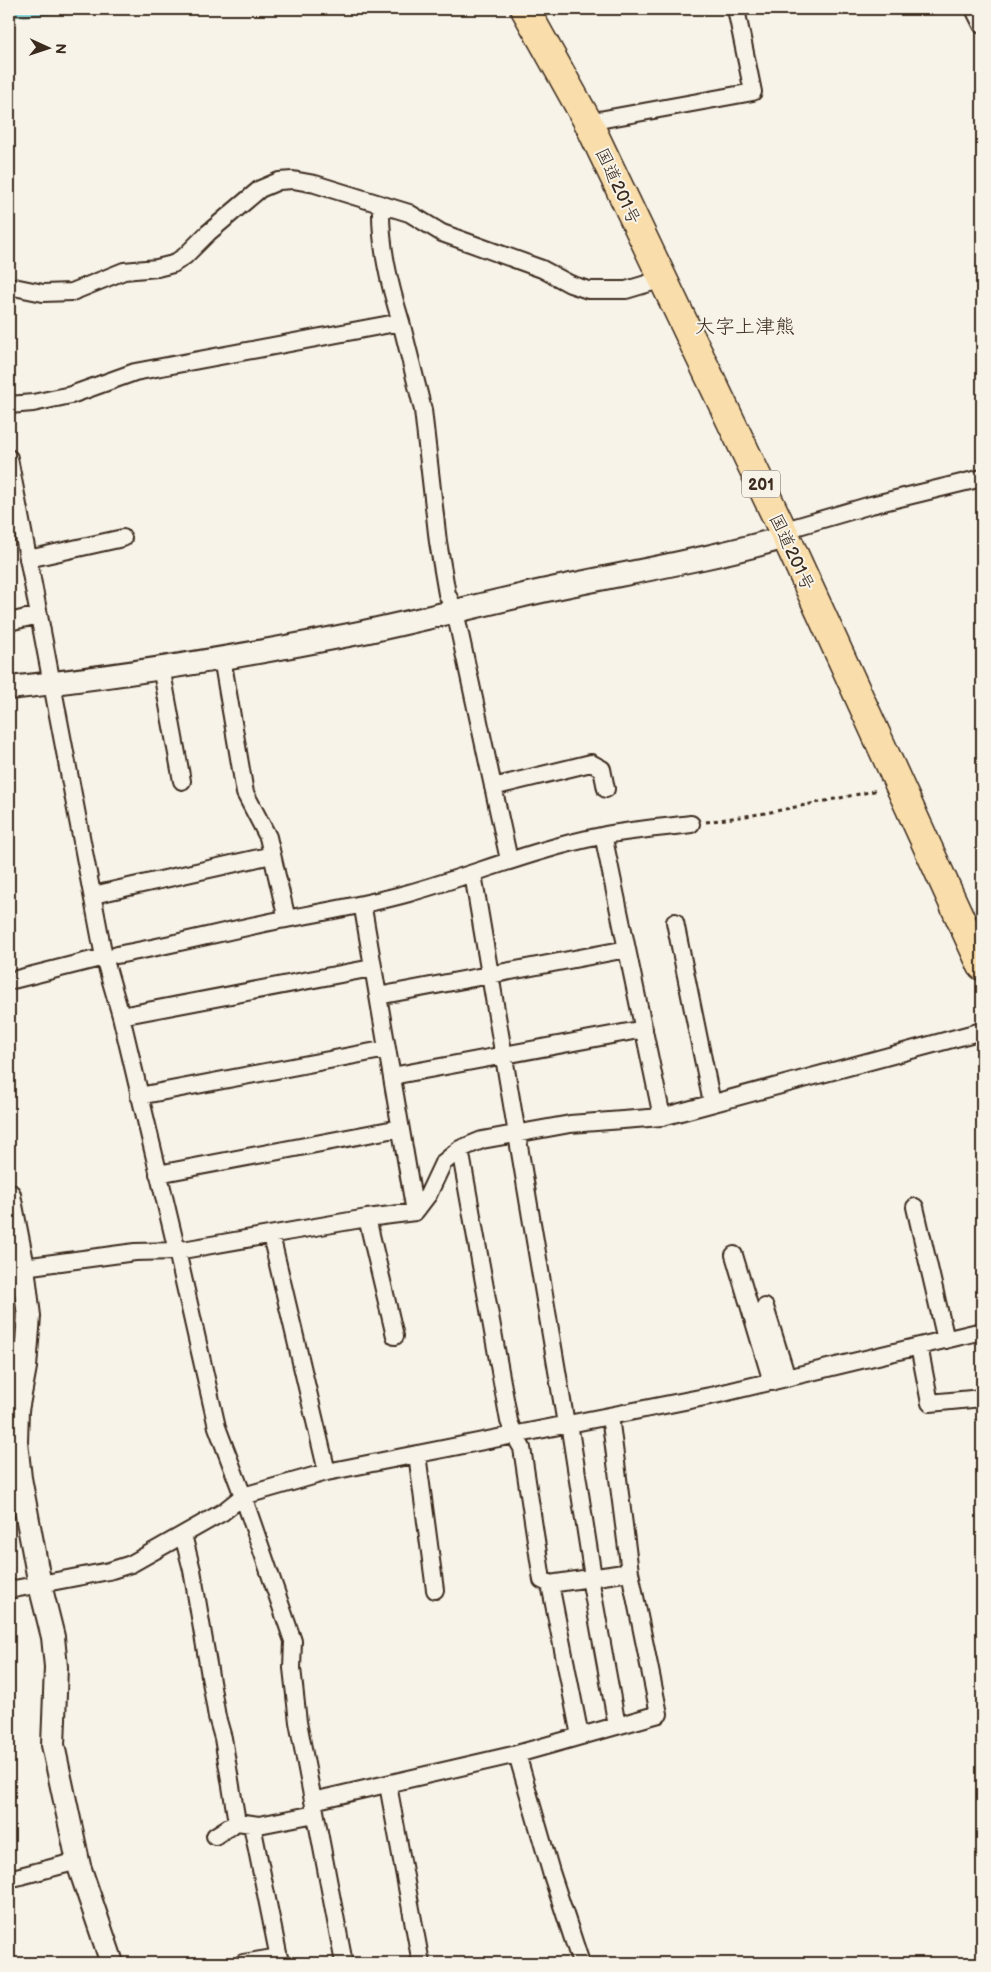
<svg xmlns="http://www.w3.org/2000/svg" width="991" height="1972" viewBox="0 0 991 1972" font-family="'Balsamiq Sans','Klee One',sans-serif">
<style>
.water{fill:#89dbe0;stroke:#6a9492}
.lines{fill:none;stroke-linecap:round;stroke-linejoin:round}
.street-casing{stroke:#3b2a1e;stroke-width:20}
.secondary-casing{stroke:#3b2a1e;stroke-width:26}
.highway-casing{stroke:#3b2a1e;stroke-width:31}
.path{stroke:#3b2a1e;stroke-width:3;stroke-dasharray:4 4;stroke-linecap:butt}
.street{stroke:#f7f3e8;stroke-width:16}
.secondary{stroke:#f7f3e8;stroke-width:22}
.highway{stroke:#f9deab;stroke-width:28}
.labels{text-anchor:middle;stroke-width:4;stroke-linejoin:round;paint-order:stroke}
.shield{fill:#f7f3e8;stroke:#73665b;stroke-width:1}
.shield-label{font-size:16px;font-weight:bold;fill:#3b2a1e}
.street-label{font-size:18px;fill:#3b2a1e;stroke:#f7f3e8}
.quarter-label{font-size:20px;fill:#3b2a1e;stroke:#f7f3e8}
</style>
<rect width="100%" height="100%" fill="#f7f3e8"/>
<filter id="ink" filterUnits="userSpaceOnUse"><feTurbulence type="fractalNoise" baseFrequency=".02" numOctaves="2"/><feDisplacementMap in="SourceGraphic" scale="10" xChannelSelector="R" yChannelSelector="G"/><feConvolveMatrix kernelMatrix="1 2 1 2 8 2 1 2 1" color-interpolation-filters="sRGB"/></filter>
<g filter="url(#ink)">
<path class="water" d="M9,9H94L80,12L9,17Z"/>
<g class="lines">
<defs>
<path id="street" d="M974,9L982,25
M588,122L753,92L736,9
M9,286L43,293L72,292L124,271L157,268L173,264L185,256L208,233L260,189L279,181L293,180L315,184L409,213L442,233L542,269L570,284L588,290H626L663,279
M401,322L423,410L438,542L447,594L455,611L509,860
M9,405L33,403L71,395L135,372L401,322C389,283 380,246 381,205
M9,458L104,957L121,1016L177,1251L217,1427L243,1496L293,1641L292,1668L298,1722L344,1963
M786,537L792,528L871,505L982,478
M28,559L123,538
M9,622L39,615
M222,658L245,793L268,837L285,911
M161,667L182,781
M493,787L591,763L602,769L606,789
M605,844L662,1117
M474,880L566,1424
M93,895L272,855
M364,914L415,1212
M675,922L712,1103
M117,955C172,945 225,931 280,920C323,912 366,905 409,893C473,875 535,849 601,836C630,830 661,828 691,824
M9,981L104,957
M378,996L627,949
M121,1016L372,968
M392,1076L644,1029
M139,1096L387,1049
M460,1149L509,1421L514,1434L522,1448L542,1580L550,1584L630,1572
M158,1174L400,1128
M915,1207L946,1340
M367,1218L395,1336
M271,1235L327,1472
M734,1255L772,1382
M9,1269L135,1252L177,1251L367,1218L415,1212L428,1195L443,1163L460,1149L482,1140L570,1124L662,1117L982,1031
M765,1307L787,1378
M919,1346L930,1403L982,1398
M569,1423L593,1577
M417,1454L435,1590
M183,1535L192,1570L217,1717L223,1738L237,1822L259,1825L315,1814
M590,1578L617,1726
M550,1584L580,1736
M9,1590L109,1571L131,1564L223,1512L243,1496L327,1472L715,1395L982,1331
M517,1754L551,1872L581,1963
M388,1785L421,1963
M313,1801L517,1754L659,1714L630,1572L610,1416
M252,1825L280,1963
M215,1836L237,1822
M9,1879L78,1861
M243,1963L279,1957"/>
<path id="secondary" d="M9,688C126,676 243,656 359,633C417,621 475,606 533,593C618,574 703,561 786,537
M9,1195L23,1267L29,1316L25,1367L17,1410L16,1442L20,1478L40,1585L53,1637L56,1667L53,1745L79,1866L112,1963"/>
<path id="highway" d="M525,9L588,122L786,537L982,966"/>
</defs>
<use href="#street" class="street-casing"/>
<use href="#secondary" class="secondary-casing"/>
<use href="#highway" class="highway-casing"/>
<path class="path" d="M706,822L766,813L879,790"/>
<use href="#street" class="street"/>
<use href="#secondary" class="secondary"/>
<use href="#highway" class="highway"/>
</g>
</g>
<g class="labels">
<rect class="shield" x="742" y="470.5" width="38" height="27" rx="4"/>
<g class="shield-label">
<text x="761" y="490">201</text>
</g>
<g class="street-label">
<text transform="translate(618 186) rotate(65)" y="6">国道201号</text>
<text transform="translate(792 552) rotate(65)" y="6">国道201号</text>
</g>
<g class="quarter-label">
<text x="745" y="333">大字上津熊</text>
</g>
</g>
<rect width="991" height="1972" fill="none" stroke="#f7f3e8" stroke-width="30"/>
<rect x="15" y="15" width="961" height="1942" fill="none" stroke="#3b2a1e" stroke-width="2" filter="url(#ink)"/>
<g transform="translate(48 48) rotate(93)" stroke="#f7f3e8" stroke-width="4" paint-order="stroke">
<path d="M0-4L9 19L0 12L-9 19Z" fill="#3b2a1e"/>
<text y="-8" font-size="14" font-weight="bold" text-anchor="middle" fill="#3b2a1e">N</text>
</g>
</svg>
